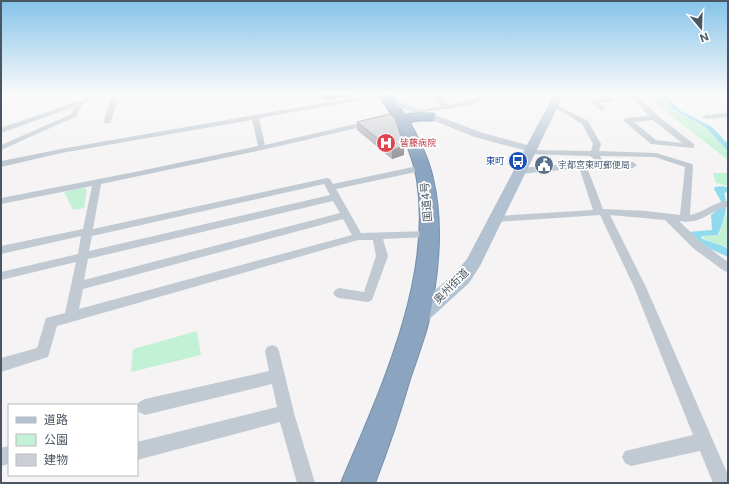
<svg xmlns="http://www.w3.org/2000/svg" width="729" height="484" viewBox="0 0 729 484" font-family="'Public Sans','Noto Sans JP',sans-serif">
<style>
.green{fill:#c3f1d5}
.water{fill:#90daee}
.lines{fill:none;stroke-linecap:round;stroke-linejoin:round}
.highway-casing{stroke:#7690ad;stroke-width:2}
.street{fill:#c1cad2;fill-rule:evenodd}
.secondary{fill:#c1cbd6;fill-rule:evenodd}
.primary{fill:#b3c2d1;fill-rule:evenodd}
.highway{fill:#8ba5c1;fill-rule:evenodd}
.wall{fill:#b0b2b7}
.shaded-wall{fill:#909195}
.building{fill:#cdcfd5;stroke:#909195}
.labels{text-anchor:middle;stroke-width:3.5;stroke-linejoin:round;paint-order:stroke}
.far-health-label{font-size:9px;fill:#be3a42;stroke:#fff;text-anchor:start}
.far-transit-label{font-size:9px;fill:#164399;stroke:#fff;text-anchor:end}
.far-service-label{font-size:9px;fill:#4e5e75;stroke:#fff;text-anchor:start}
.street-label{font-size:11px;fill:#4a5661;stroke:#fff}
</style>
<rect width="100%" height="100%" fill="#f5f3f3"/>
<path class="green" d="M647,94H657L673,109L704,127L728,151V160L660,107Z
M713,173H728V186L716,183Z
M82,188L87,189L84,208L73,210L64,192Z
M728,210V248C720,243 710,243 703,238V236L719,235Z
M197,331L201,355L131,372L133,349Z"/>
<path class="water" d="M659,94H664L681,111L712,127L728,144V151L705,127L673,109Z
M723,186L728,188V192L724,193C729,207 724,221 718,235L702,236L701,238C710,243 720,243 728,249V257L702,245L688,232L712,230L711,215L718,209L721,201L714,189L715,187Z"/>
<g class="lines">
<defs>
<path id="highway" d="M378,94H390L405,115L418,112L434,114L435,117L434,120C425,122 417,118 410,123C420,141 429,159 433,179C444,225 438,279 428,324C423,343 416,361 410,379C400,414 388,449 375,483H341C379,393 433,280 417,180C412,149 396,120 378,94Z"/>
</defs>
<use href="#highway" class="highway-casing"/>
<path class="street" d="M98,94H108L82,104L77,116L1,150V145L72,114L74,107L1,133V128Z
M113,94H119L111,122L107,124L103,122Z
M375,94L377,96L374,98L259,118L265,145L372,120L376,122L375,124L262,150L101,184L93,229L327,178L330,179L333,184L422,165L425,166L426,168L425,170L336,189L361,233L428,231L432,232L433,234L432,236L428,237L383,239L388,256L372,300L368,302L339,298L335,296L333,293L335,290L339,288L364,292L376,256L373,240H358L57,326L48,357L1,372V358L37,348L46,318L65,313L76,262L1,280V272L78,254L81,236L1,254V246L83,229L92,186L1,204V198L140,171L258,146L252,120L61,153L1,167V161L61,149ZM324,184L330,195L89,251L92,236ZM333,201L340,213L84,280L88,259ZM343,219L352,235L79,309L83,289Z
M428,94H435L449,105C467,102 484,94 502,94L467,106L415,113V111L442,106Z
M599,94H607L615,100L612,102L599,103L605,108V110H601L589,102L592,100L605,99Z
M629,94H636L658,116L694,144V148L651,144L623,120L627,118L649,116ZM653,120L682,143L656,140L634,122Z
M553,105L563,108L588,121L601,144L599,151L656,153L692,164L693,166L690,215C704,213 714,201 728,201V207C709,210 703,225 679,221L701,242L728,262V272L724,271L693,248L665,220L610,215L646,287L728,475V483H713L700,451L631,466L625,463L622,457L625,451L693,435L634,287L600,215L496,222L491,219L496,216L593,210L580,170V168L520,174L516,171L520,168L602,161L633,162L637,165L633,168H590L588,170L603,209L646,211L680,215L685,167L655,157L600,156L602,159L598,162L590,156L527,154L526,152L527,150H530L591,151L593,144L582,124L559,110L551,108L550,107Z
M728,113V117L706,119L702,117L706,115Z
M272,345L277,347L279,351L294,413L315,483H297L280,422L137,460V442L277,407L272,384L145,415L139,412L137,407L139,402L145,399L269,371L265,351L267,347Z
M9,446V464L1,466V448Z"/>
<path class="secondary" d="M366,94H379L483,133L535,147L537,149L531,152L475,137Z"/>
<path class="primary" d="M554,94H564L480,266L469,283L424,324L417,326L410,324L407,318L410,312L455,273L467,259Z"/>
<use href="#highway" class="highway"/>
</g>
<path class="wall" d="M319,94H359V95L325,100Z
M357,122L404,146V155L392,159L357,130Z"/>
<path class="shaded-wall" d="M324,94H359V95L325,100Z
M404,146V155L392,159V150Z"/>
<path class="building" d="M390,114L395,118L404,146L392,150L357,122Z"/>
<linearGradient id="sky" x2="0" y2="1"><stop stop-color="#85c3ea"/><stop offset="0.58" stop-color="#fafafa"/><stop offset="1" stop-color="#fafafa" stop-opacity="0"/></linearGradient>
<rect width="729" height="162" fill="url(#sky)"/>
<defs>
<symbol id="hospital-disc" viewBox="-11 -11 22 22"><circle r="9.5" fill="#e0444e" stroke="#fff"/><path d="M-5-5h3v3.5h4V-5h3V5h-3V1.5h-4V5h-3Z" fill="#fff"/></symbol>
<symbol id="bus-disc" viewBox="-11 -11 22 22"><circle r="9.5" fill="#1a4fb4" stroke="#fff"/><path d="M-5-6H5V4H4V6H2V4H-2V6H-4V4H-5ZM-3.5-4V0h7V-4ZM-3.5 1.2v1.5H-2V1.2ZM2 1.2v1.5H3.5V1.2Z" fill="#fff"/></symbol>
<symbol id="civic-disc" viewBox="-11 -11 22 22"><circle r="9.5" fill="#5c6f8a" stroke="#fff"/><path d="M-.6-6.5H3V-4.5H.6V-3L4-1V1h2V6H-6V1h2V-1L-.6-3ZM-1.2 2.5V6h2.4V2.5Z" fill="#fff"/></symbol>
</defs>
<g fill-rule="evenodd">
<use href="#hospital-disc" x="375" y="132" width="22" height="22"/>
<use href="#bus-disc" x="507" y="150" width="22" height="22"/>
<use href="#civic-disc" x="533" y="154" width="22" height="22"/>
</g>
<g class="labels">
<g class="far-health-label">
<text x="400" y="146">皆藤病院</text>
</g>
<g class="far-transit-label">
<text x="504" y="164">東町</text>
</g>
<g class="far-service-label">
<text x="558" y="168">宇都宮東町郵便局</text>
</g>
<g class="street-label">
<text transform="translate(426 202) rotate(-95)" y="4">国道4号</text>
<text transform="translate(451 286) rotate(-45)" y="4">奥州街道</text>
</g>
</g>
<rect width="729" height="484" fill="none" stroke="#4a5661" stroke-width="4"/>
<rect x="8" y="404" width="130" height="72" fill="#ffffff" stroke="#b7bbc0"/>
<rect x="16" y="417" width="20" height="6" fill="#b3c2d1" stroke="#b7bbc0"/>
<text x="44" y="424" font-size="12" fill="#4a5661">道路</text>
<rect x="16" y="434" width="20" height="12" fill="#c3f1d5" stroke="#b7bbc0"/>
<text x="44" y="444" font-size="12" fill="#4a5661">公園</text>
<rect x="16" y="454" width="20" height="12" fill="#cdcfd5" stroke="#b7bbc0"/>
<text x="44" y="464" font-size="12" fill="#4a5661">建物</text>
<g transform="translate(701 28) rotate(161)" stroke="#ffffff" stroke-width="3" paint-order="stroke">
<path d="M0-3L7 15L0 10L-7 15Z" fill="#4a5661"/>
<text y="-6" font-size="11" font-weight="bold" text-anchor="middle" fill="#4a5661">N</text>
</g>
</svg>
